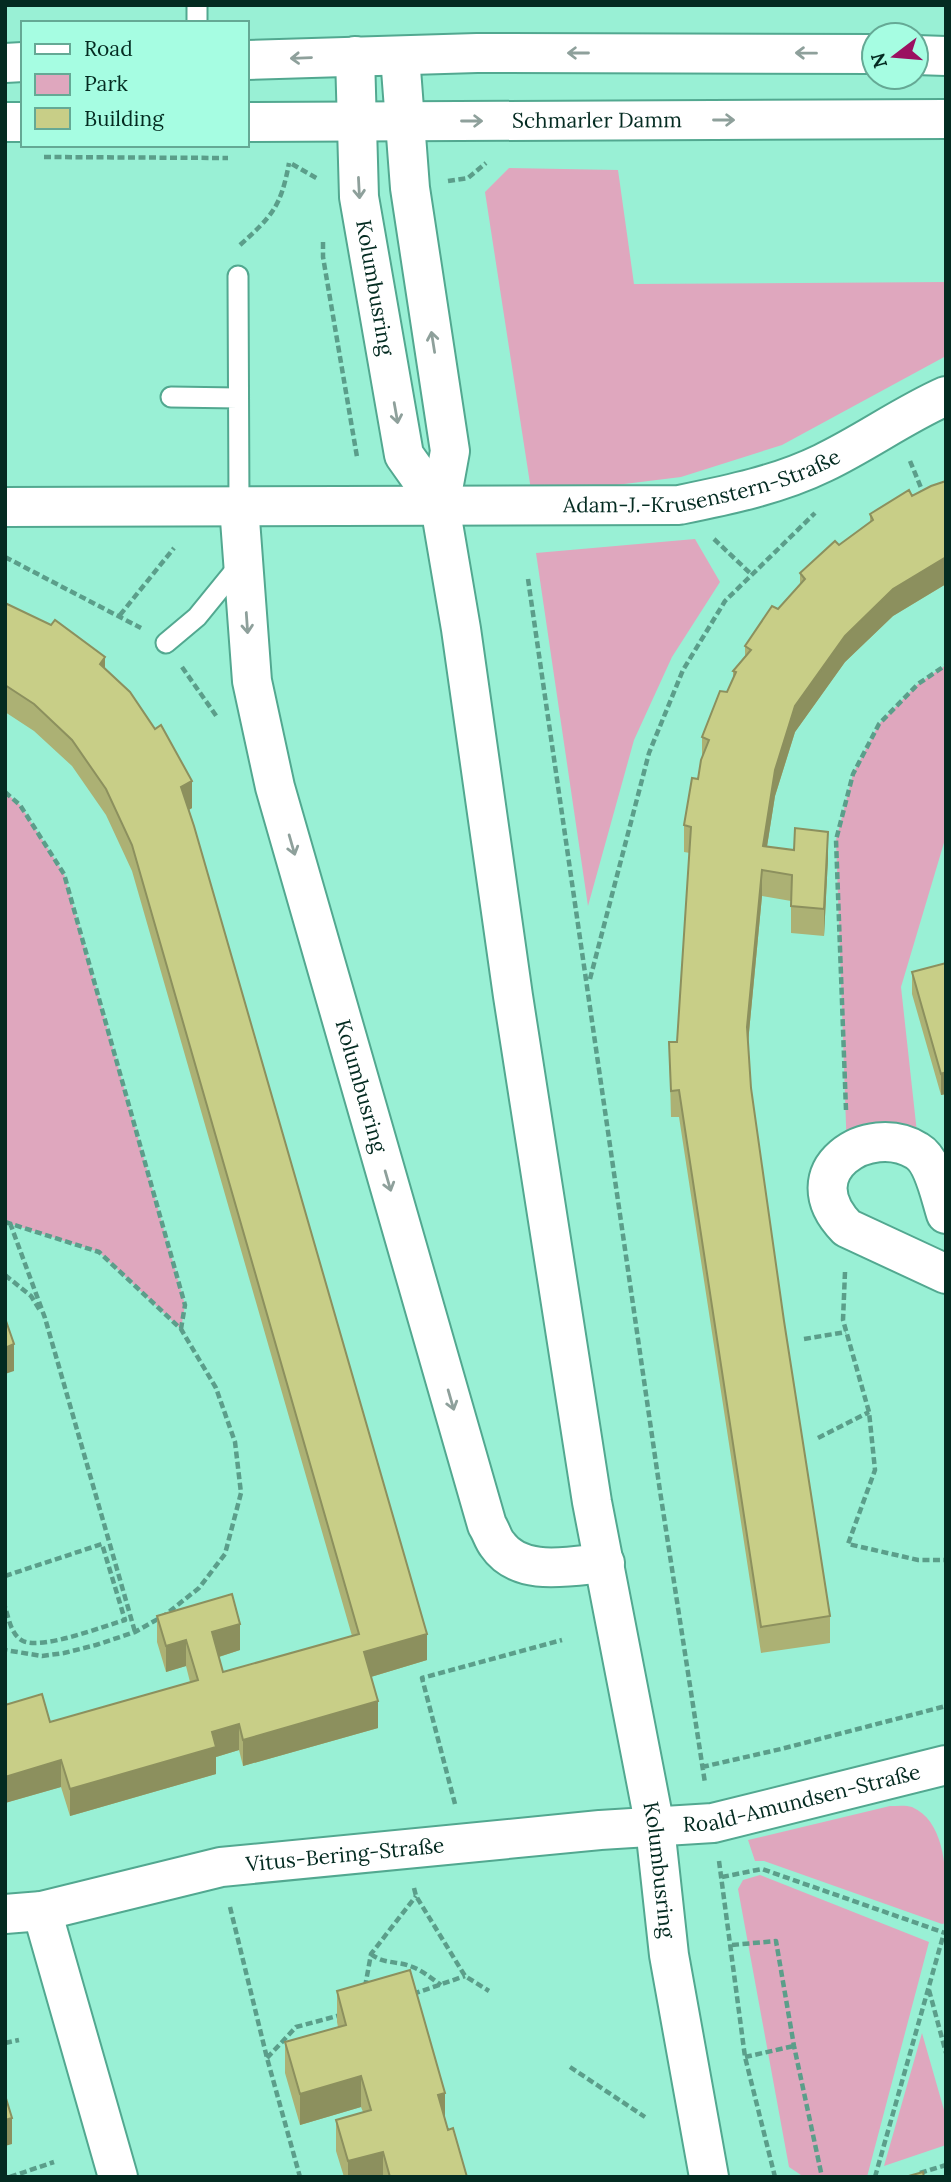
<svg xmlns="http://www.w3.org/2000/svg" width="951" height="2182" viewBox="0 0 951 2182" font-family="Lora,serif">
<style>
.green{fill:#dfa7be}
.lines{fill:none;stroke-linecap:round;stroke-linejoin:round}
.lane-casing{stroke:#52a890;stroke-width:23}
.street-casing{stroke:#52a890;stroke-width:42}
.secondary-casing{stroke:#52a890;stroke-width:42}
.path{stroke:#5b9e8a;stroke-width:4.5;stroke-dasharray:7 3.5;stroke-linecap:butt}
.lane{stroke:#fff;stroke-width:19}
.street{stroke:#fff;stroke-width:38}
.secondary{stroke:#fff;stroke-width:38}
.wall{fill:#acb174}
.shaded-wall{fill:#8c905e}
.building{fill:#c8ce87;stroke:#8c905e;stroke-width:2}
.oneway{stroke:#8ea09b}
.labels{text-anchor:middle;stroke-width:7;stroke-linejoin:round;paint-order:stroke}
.street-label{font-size:21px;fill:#042b21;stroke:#a6fde2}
</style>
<rect width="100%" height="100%" fill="#99f0d5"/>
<path class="green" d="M509,168L618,170L634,284L946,282V356L782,445L681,477L608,486L531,490L485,192Z
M695,539L720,582L672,657L634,740L588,906L536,553Z
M946,665V836L901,987L919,1151L847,1153L836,840L853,774L879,724L918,684Z
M5,792L20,805L64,874L185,1305L181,1329L99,1252L5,1222Z
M890,1806C897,1806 906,1805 912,1807C951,1824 946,1889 946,1923L942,1924L764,1861H755L748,1840Z
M760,1875L929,1942L867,2177H804L789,2167L738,1889L743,1880Z
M922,2033L946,2117V2145L884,2166Z"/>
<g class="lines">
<defs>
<path id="lane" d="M197,5V23
M238,276L239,506
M171,397L238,398
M166,643L197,617L241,563"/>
<g id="street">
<path id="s1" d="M355,56L359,197L404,455L440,506"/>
<path id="s2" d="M400,56L410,188L450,451L440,506L461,629L513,996L592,1502L655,1827L669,1955L709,2177"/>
<path id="s3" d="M239,506L252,681L275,787L487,1525C491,1531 493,1539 497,1544C520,1578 570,1566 605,1563"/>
<path id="s4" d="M5,507L679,505C728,495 778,485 823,463C865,443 903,415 946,396"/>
<path d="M946,1214C940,1196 934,1161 917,1151C869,1121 791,1171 847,1228L946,1274"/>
<path d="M42,1911L118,2177"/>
<path id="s5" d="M5,1914L42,1911L221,1867L600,1830L713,1823L946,1765"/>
</g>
<g id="secondary">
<path d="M916,55L946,56"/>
<path d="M247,60L477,53L874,54"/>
<path d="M5,63L23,62"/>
<path d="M5,122H23"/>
<path id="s6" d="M247,122L946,119"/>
</g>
</defs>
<use href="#lane" class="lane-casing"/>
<use href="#street" class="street-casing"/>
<use href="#secondary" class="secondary-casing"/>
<path class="path" d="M44,157L228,158
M292,164L318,179
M448,181L468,178L486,163
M323,242V257L357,457
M240,245C272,216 281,207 289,163
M910,461L924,495
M714,539L752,575
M5,557L141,628
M528,579L660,1491L705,1783
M120,615L174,548
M182,667L217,717
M5,792L20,805L64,874L185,1305L181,1329
M590,979L649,753L683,670L725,601L815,513
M846,1110L836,840L853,774L879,724L918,684L946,665
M5,1222L99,1252L181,1329L216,1388L235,1442L241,1493L225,1554L199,1588L165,1615L135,1632L96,1645L64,1653L42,1656L5,1650
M10,1223L45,1318L135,1632
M845,1272L843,1320L869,1412L875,1470L848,1544L918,1560H946
M5,1275L31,1296L41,1312
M804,1339L846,1332
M818,1438L869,1412
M5,1576L102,1544L125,1620C104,1626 43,1650 23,1641C11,1635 9,1619 5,1607
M702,1767L781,1749L946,1706
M455,1804L422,1678L562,1640
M719,1861L745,2057L775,2177
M722,1877L762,1869L945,1933
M414,1888L416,1896L465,1976L489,1991
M230,1907L267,2058L300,2177
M732,1945L776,1941L794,2046L822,2177
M371,1954C383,1964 397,1961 410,1966C422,1970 431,1978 441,1985
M365,1987L371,1954L416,1896
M929,1990L946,2053
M413,1994L465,1976
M5,2043L19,2040
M745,2057L794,2046
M267,2058L296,2027L341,2015
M570,2067L645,2117
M920,2173L946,2165
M10,2177L54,2162
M875,2177L944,1933"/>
<use href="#lane" class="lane"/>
<use href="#street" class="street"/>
<use href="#secondary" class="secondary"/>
</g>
<path class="wall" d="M946,481V584L893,616L845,662L795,732L775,796L767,846L828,858L824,936L791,933V901L762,896L748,1043L751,1088L784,1321L830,1616V1643L761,1653L679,1117H671L669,1042H677L690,853L684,852V825L698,779L702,757V737L727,692L733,678V671L745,656V646L800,584V573L870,522V514Z
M5,603L105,669L192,808L189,810L427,1660L371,1677L378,1728L243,1766L239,1750L216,1757V1774L70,1816L61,1787L5,1803V1705L50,1722L190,1682L186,1666L166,1672L157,1642V1616L240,1650L219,1657L223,1672L352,1636L132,871L106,815L72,766L34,731L5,712Z
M946,963V1094L941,1095L912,994V972Z
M337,1991L445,2118L448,2130L467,2177H344L336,2151V2120L363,2112L361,2107L300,2125L285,2073V2042L338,2027L337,2022Z"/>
<path class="shaded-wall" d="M946,557V584L893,616L845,662L795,732L775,796L763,872V846L775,770L795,706L845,636L893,589Z
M105,657V684L100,664Z
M192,781V808L181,814V787Z
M828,832V858L824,936V909Z
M762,870V896L747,1053V1027Z
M946,1072V1094L941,1095V1074Z
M14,1344V1371L5,1374V1348Z
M240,1624V1650L212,1659V1632Z
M427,1634V1660L364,1679V1652Z
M186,1640V1666L166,1672V1646Z
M378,1701V1728L243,1766V1740Z
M239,1724V1750L216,1757V1774L70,1816V1789L212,1732Z
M61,1760V1787L5,1803V1777Z
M361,2076V2107L300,2125V2094Z
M445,2093V2124L438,2095Z
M12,2118V2144L5,2146V2120Z
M383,2152V2177H348V2161Z"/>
<path class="building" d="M946,481V557L893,589L845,636L795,706L775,770L763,846L794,850L795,828L828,832L824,909L791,906L792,875L762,870L747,1027L751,1088L784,1321L830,1616L761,1627L679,1090L671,1091L669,1042H677L691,827L684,825L692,778L698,779L701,760L709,740L702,737L720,691L727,692L736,672L733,671L751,650L745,646L772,606L778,609L805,579L800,573L835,541L839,545L873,520L870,514L909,490L912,496L931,486Z
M5,603L51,625L55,620L105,657L100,664L130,692L155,729L161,725L192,781L181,787L194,826L427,1634L364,1652L378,1701L243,1740L239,1724L212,1732L216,1747L70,1789L61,1760L5,1777V1705L42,1694L50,1722L198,1680L186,1640L166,1646L157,1616L232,1594L240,1624L212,1632L223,1672L359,1634L132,845L106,789L72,740L34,704L5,685Z
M946,963V1072L941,1074L912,972Z
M5,1318L14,1344L5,1348Z
M410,1970L445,2093L438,2095L448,2130L453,2128L467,2177H390L383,2152L348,2161L336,2120L371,2110L361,2076L300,2094L285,2042L346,2025L337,1991Z
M5,2095L12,2118L5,2120Z
M923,2172L924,2177H905Z"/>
<defs><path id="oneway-shaft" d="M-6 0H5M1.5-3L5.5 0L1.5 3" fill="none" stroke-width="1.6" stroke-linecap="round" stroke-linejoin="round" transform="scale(1.75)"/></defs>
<g class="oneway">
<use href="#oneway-shaft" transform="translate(578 53) rotate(180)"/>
<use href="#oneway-shaft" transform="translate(806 53) rotate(-179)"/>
<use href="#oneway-shaft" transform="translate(301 58) rotate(178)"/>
<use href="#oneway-shaft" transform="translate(724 120)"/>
<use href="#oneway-shaft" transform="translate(472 121)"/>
<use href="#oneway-shaft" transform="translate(359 188) rotate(87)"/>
<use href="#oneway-shaft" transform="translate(433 342) rotate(-99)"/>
<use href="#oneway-shaft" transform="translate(396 413) rotate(80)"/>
<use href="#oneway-shaft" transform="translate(247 623) rotate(86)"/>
<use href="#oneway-shaft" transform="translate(292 845) rotate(74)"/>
<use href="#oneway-shaft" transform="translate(388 1181) rotate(74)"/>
<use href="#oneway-shaft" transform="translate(451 1400) rotate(74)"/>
</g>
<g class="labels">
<g class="street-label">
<text dy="7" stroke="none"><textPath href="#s6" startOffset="350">Schmarler Damm</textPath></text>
<text dy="7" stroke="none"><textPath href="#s1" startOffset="233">Kolumbusring</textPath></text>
<text dy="7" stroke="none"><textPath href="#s4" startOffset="700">Adam-J.-Krusenstern-Straße</textPath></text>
<text dy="7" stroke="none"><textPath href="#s3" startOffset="595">Kolumbusring</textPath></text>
<text dy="7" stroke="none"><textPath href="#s5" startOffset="807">Roald-Amundsen-Straße</textPath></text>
<text dy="7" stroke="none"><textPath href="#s5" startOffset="346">Vitus-Bering-Straße</textPath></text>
<text dy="7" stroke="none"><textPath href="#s2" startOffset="1836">Kolumbusring</textPath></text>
</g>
</g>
<rect width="951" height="2182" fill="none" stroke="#042b21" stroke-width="14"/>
<rect x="21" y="21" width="228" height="126" fill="#a6fde2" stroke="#65a995" stroke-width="2"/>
<rect x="35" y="44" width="35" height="10" fill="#ffffff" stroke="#65a995" stroke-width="2"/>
<text x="84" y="56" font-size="21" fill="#042b21">Road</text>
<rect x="35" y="74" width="35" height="21" fill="#dfa7be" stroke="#65a995" stroke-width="2"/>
<text x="84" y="91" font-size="21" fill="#042b21">Park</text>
<rect x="35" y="108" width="35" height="21" fill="#c8ce87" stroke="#65a995" stroke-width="2"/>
<text x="84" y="126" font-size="21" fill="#042b21">Building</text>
<g transform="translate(895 56) rotate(254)"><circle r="33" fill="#a6fde2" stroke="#65a995" stroke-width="2"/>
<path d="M0-5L12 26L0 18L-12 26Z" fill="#9b1061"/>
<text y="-10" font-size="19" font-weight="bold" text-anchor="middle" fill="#042b21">N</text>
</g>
</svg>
